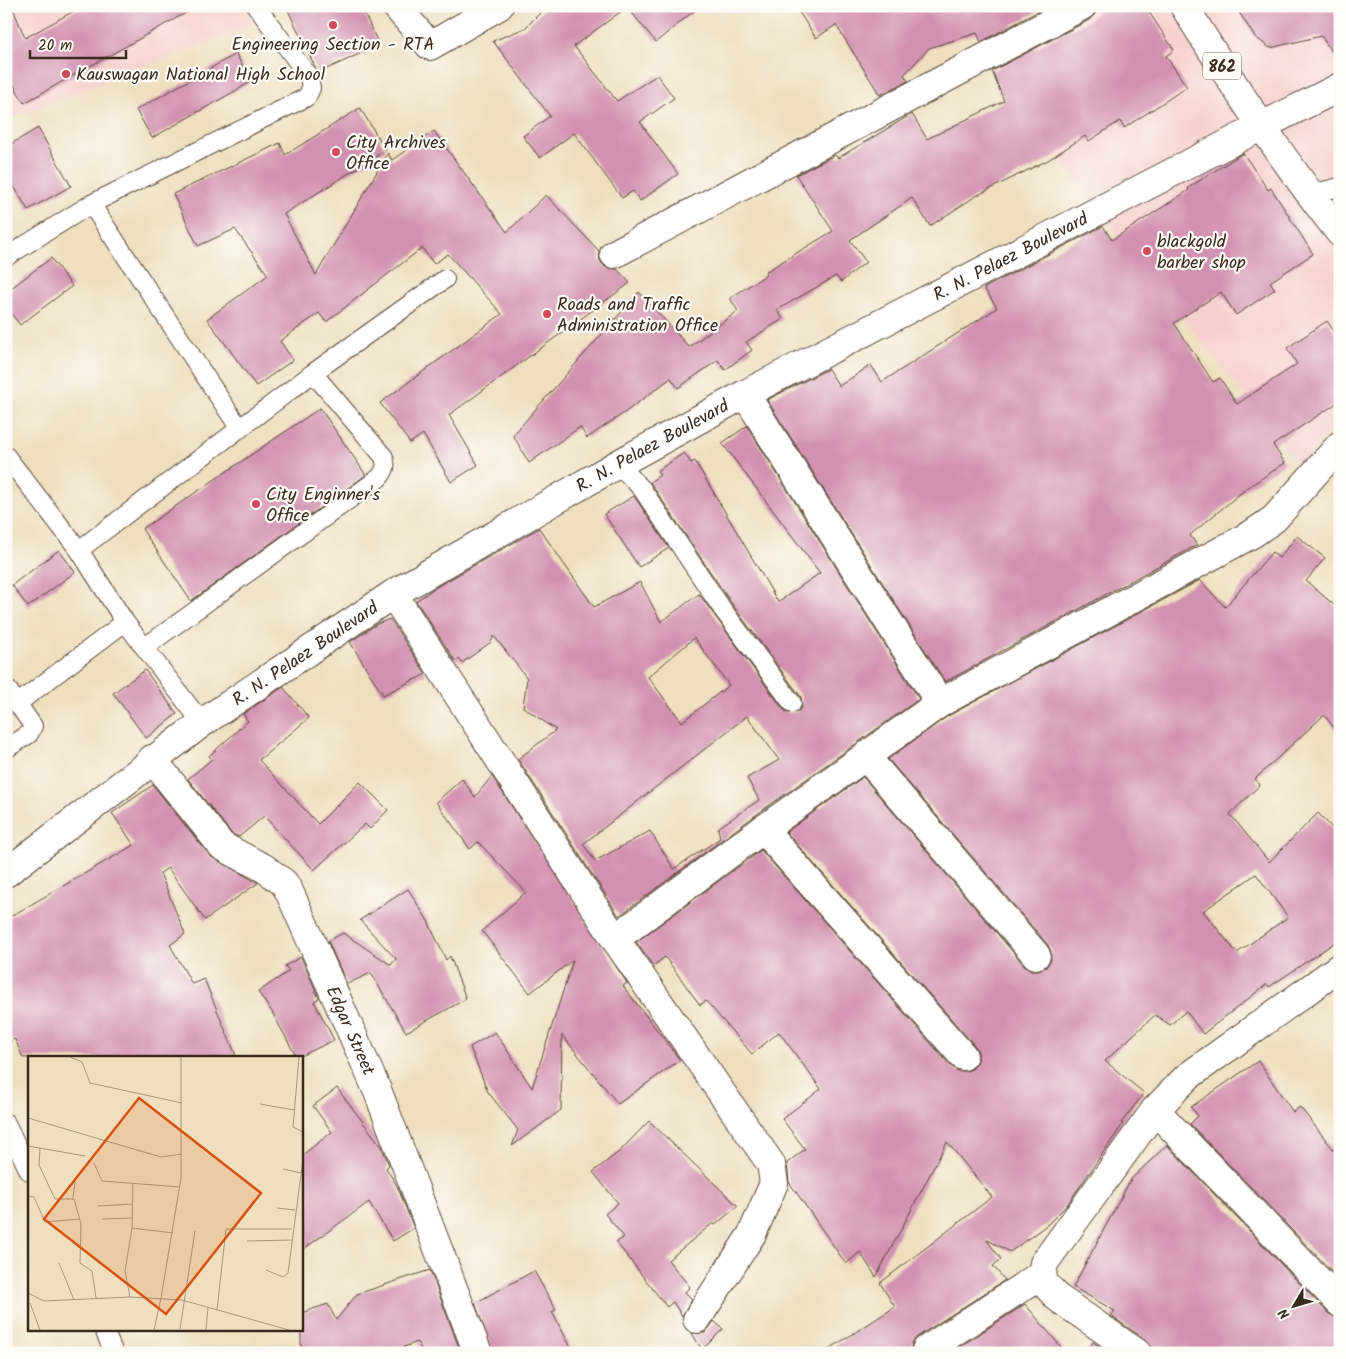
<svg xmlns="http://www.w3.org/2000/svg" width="1346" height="1359" viewBox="0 0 1346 1359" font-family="Kalam,sans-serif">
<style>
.built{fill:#f7d0cf}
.building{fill:#d291b0;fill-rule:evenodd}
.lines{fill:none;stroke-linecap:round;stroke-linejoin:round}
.service-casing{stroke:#564536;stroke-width:20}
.minor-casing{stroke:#564536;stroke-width:30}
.tertiary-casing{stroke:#564536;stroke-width:30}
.secondary-casing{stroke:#564536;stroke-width:30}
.primary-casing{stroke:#564536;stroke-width:30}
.service{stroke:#fff;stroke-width:18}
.minor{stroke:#fff;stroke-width:28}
.tertiary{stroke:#fff;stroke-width:28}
.secondary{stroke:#fff;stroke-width:28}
.primary{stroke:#fff;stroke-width:28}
.poi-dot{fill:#d1495b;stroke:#fdfcf7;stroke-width:2}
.labels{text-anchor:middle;stroke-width:4.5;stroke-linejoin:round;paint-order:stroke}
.shield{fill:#fdfcf7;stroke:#75695f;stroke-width:1}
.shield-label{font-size:16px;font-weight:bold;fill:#3b2a1e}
.poi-label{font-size:18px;fill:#3b2a1e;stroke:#fdfcf7;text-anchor:start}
.street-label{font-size:18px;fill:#3b2a1e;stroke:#fdfcf7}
.inset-road{fill:none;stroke:#a7977f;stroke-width:1}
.view{fill:#d7540e;fill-opacity:0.15;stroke:#d7540e;stroke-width:2.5}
.inset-edge{fill:none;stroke:#3b2a1e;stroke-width:2.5}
</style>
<rect width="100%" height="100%" fill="#fdfcf7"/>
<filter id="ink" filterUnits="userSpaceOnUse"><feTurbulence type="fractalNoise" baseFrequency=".02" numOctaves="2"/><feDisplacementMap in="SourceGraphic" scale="10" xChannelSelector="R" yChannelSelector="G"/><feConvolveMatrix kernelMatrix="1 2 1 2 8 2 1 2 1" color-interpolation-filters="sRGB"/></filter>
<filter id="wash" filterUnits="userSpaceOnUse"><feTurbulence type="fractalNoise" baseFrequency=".0096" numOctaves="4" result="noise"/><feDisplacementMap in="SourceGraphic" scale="20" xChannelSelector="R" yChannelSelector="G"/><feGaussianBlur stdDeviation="1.12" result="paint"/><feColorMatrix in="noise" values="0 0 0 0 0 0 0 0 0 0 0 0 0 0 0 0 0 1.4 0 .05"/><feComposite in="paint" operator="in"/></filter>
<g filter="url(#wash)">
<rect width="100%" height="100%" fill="#efdfbf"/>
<path class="built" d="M6,6H276L244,28L6,120Z
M1075,6H1340V416L1300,467L983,60Z"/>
<g id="blocks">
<path class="building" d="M6,6H12L25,38L83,6H198L24,103L6,71Z
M286,6H361L379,45L318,73Z
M547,6H700L656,42L627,7L574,46L617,101L657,75L674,98L640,122L678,174L640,201L633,191L622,198L574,133L540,158L523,136L550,116L493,41L525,28Z
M795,6H1048L981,42L977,33L929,48L904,75L908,81L880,95L836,25L816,38Z
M1098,6H1145L1174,50L1166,56L1187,87L1124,128L1120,121L1089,141L1085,136L1048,160L976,196L930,226L912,198L850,240L866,262L841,282L836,276L777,310L783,319L746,342L752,350L725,370L718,360L678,388L671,378L624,413L587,438L580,427L529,463L513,435L639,292L689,347L738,311L730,298L766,275L765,272L833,231L796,175L835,155L838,158L912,114L927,139L1004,101L992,71L1089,20L1095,14Z
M1235,6H1335L1340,15V63L1321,36L1270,48L1255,37Z
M236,54L251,82L152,138L136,110Z
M360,108L386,150L284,214L316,275L388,153L392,160L434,131L507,232L546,195L599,251L600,261L605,267L617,269L630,283L449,415L478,465L451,482L423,434L410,443L380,403L502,314L448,254L434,264L422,248L326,322L319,313L280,341L293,360L256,386L207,319L268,275L235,229L198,246L173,194L280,143L285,155Z
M38,128L71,186L28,210L6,173V147Z
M1243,153L1268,190L1271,188L1313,254L1270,282L1275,289L1236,315L1221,292L1174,323L1213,382L1220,378L1237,404L1297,364L1287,348L1327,321L1340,341V401L1273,445L1285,463L1247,488L1190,535L1197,545L945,682L767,400L828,369L839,386L871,365L882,382L997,308L984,288L1103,226L1112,240L1189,190L1188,188Z
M51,258L72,286L20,325L6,307V292Z
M320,408L366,475L191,601L142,529Z
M747,426L919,699L753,817L619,916L518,759L556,730L523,707L527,678L494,636L491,642L462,663L459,659L455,661L416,601L433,589L539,528L594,607L640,582L661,622L699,594L783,709L788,713L798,712L802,707L801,697L732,604L650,482L660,475L657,471L684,453L691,463L695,461L778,602L820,573L722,443ZM694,638L729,685L682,722L648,677ZM747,716L779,760L747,778L759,800L718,828L720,838L674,869L650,831L595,861L583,844Z
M634,496L669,548L639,567L604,514Z
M1297,536L1325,558L1306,581L1340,610V735L1324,715L1255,779L1260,785L1230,814L1269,862L1318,813L1340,836V939L1269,987L1267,984L1203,1034L1186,1011L1170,1025L1155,1015L1105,1061L1144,1093L1121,1123L1123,1124L1067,1205L1048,1224L1010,1252L986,1239L1001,1259L993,1266L1005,1280L917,1337L912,1343L911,1353H823L895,1307L880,1283L992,1197L947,1142L876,1277L860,1252L846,1264L789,1182L787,1163L805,1149L782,1119L821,1089L779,1032L752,1054L706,1001L700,1005L665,957L653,966L636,942L761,850L951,1066L958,1071H967L973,1068L978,1061V1052L975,1046L786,832L863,777L1024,965L1031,970H1038L1046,967L1051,960V952L1048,945L888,759L948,716L1200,580L1225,607L1272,552L1279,558ZM1256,874L1288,917L1237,953L1203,911Z
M59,550L75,572L28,607L12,585Z
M390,619L426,674L383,695L350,642L377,624Z
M145,670L177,714L146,738L113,693Z
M283,687L309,718L259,760L318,824L360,782L388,810L370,829L365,824L314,870L264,816L239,837L232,834L188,779L212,759L209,756L248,721L243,714Z
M492,776L627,983L623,986L680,1060L618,1104L562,1035L561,1110L512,1146L518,1130L488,1092L470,1047L495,1032L532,1088L573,960L530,993L482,931L526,892L478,842L470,849L436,802L462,779L475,797Z
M153,785L210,856L258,883L205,920L168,868L160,873L185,934L170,945L192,984L204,979L237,1058H23L15,1039L6,1044V919L134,845L112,813Z
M408,889L428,921L446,960L450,956L466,999L406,1032L371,973L347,984L328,941L343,933L391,965L396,959L360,920Z
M301,957L319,998L314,1001L334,1040L297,1058L272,1012L258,992L289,971L285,966Z
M1258,1061L1293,1112L1300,1107L1340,1158V1280L1190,1124L1198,1116L1191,1107Z
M337,1088L382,1147L389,1165L386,1168L397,1186L414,1228L393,1241L369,1202L301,1251V1156L332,1132L313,1106Z
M649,1121L738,1206L715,1225L713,1223L668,1260L690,1287L685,1292L692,1299L682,1316L673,1302L667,1307L616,1242L624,1237L605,1214L618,1203L593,1172L620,1151Z
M1167,1145L1329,1314L1340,1318V1353H1152L1151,1346L1146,1340L1111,1316L1115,1311L1073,1287L1131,1179Z
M430,1270L461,1353H423L417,1342L389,1353H301V1313L328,1304L336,1320L357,1294Z
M534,1271L556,1310L552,1312L574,1353H493L475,1303Z
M1025,1304L1066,1353H950Z
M714,1321L723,1329L702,1350L692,1333H705Z
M1093,1342L1109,1353H1086Z"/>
</g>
</g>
<g filter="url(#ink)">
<use href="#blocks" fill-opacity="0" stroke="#564536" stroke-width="1"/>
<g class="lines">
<defs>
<path id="service" d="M1310,194L1340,187
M91,204L240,429
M6,257L91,204L307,97L311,88L309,77L256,6
M6,456L79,550L125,622L202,723
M618,464L642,489L723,610L792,703
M79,550L313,373L445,279
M145,647L379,478C385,471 387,466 384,457L313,373
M6,687L33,726L29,734L6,749
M18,703L125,622
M6,1123L29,1171
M104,1330L114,1353"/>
<g id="minor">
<path d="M396,6L430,46L499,6"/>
<path d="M614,254L1082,6"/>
<path d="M745,394L940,703"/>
<path d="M393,594L615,939L771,1164L774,1183L752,1234L697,1319"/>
<path d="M866,757L1036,955"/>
<path id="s1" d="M152,759L222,846L264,868L284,883L289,891L378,1092L478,1353"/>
<path d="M763,829L963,1056"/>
<path d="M615,939L733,851L940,703L1252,534L1274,519L1340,445"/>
<path d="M1155,1110L1340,1303"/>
<path d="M926,1350L1042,1274"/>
<path d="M1137,1353L1058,1298L1044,1283L1042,1274L1044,1263L1155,1110L1187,1077L1340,967"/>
</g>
<g id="tertiary">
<path id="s2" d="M6,873L202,723L393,594L618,464L745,394L1262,126"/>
</g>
<path id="secondary" d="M1262,126L1340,87"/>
<path id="primary" d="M1184,6C1232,84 1283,161 1340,233"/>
</defs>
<use href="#service" class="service-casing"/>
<use href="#minor" class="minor-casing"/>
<use href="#tertiary" class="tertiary-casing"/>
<use href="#secondary" class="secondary-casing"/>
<use href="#primary" class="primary-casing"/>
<use href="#service" class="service"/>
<use href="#minor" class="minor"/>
<use href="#tertiary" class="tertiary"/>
<use href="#secondary" class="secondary"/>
<use href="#primary" class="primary"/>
</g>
</g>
<g class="poi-dot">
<circle cx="333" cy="25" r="5"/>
<circle cx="66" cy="74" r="5"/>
<circle cx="336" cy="152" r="5"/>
<circle cx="1147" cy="251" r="5"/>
<circle cx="547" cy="314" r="5"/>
<circle cx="256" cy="504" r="5"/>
</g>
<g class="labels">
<rect class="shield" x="1203" y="52.5" width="38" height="27" rx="4"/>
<g class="shield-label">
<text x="1222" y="72">862</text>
</g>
<g class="poi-label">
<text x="333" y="50" text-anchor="middle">Engineering Section - RTA</text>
<text x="76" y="80">Kauswagan National High School</text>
<text x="346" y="148">City Archives<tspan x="346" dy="21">Office</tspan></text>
<text x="1157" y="247">blackgold<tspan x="1157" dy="21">barber shop</tspan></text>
<text x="557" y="310">Roads and Traffic<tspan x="557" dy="21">Administration Office</tspan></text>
<text x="266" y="500">City Enginner's<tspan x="266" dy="21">Office</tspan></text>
</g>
<g class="street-label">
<text dy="6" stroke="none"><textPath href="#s2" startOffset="1181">R. N. Pelaez Boulevard</textPath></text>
<text dy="6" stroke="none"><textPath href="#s2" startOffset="776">R. N. Pelaez Boulevard</textPath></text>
<text dy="6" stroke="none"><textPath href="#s2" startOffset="371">R. N. Pelaez Boulevard</textPath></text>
<text dy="6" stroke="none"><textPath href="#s1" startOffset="346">Edgar Street</textPath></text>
</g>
</g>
<g transform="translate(28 1056)">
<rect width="275" height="275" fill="#efdfbf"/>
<path class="inset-road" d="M42,1L54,6L62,27L154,47M271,1L265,71L275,76M232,48L266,54M0,62L133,101L154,98M0,90L57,100M12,92L11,109L27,143H46L53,168L52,207L64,215L68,242M66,107L74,125L152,131M255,113L273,117M0,140L6,141L17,166L52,163M45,142L47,126M70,150L105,148M249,152L267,154M74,163L104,162M104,172L145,177M219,185L264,184M31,207L46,244M238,214L255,221L260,217L275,104M0,237L16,245L102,241L154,244L261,274M102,241L97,215L104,172L105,127M133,242L153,122V1M2,247L12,274M189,254L198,173H264M152,273L167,175M126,274L133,242M178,274L180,251"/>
<path class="view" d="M111,42L233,137L138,258L16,163Z"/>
<rect width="275" height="275" class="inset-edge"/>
</g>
<rect width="1346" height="1359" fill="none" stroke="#fdfcf7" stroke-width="25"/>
<g transform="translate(1294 1306) rotate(232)" stroke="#fdfcf7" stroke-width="4" paint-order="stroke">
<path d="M0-4L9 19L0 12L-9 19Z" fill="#3b2a1e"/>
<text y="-8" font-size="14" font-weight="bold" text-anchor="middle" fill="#3b2a1e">N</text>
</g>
<path d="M30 50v8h96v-8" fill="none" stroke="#3b2a1e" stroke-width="2.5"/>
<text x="38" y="50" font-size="15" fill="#3b2a1e" stroke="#fdfcf7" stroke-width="4" paint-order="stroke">20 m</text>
</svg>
